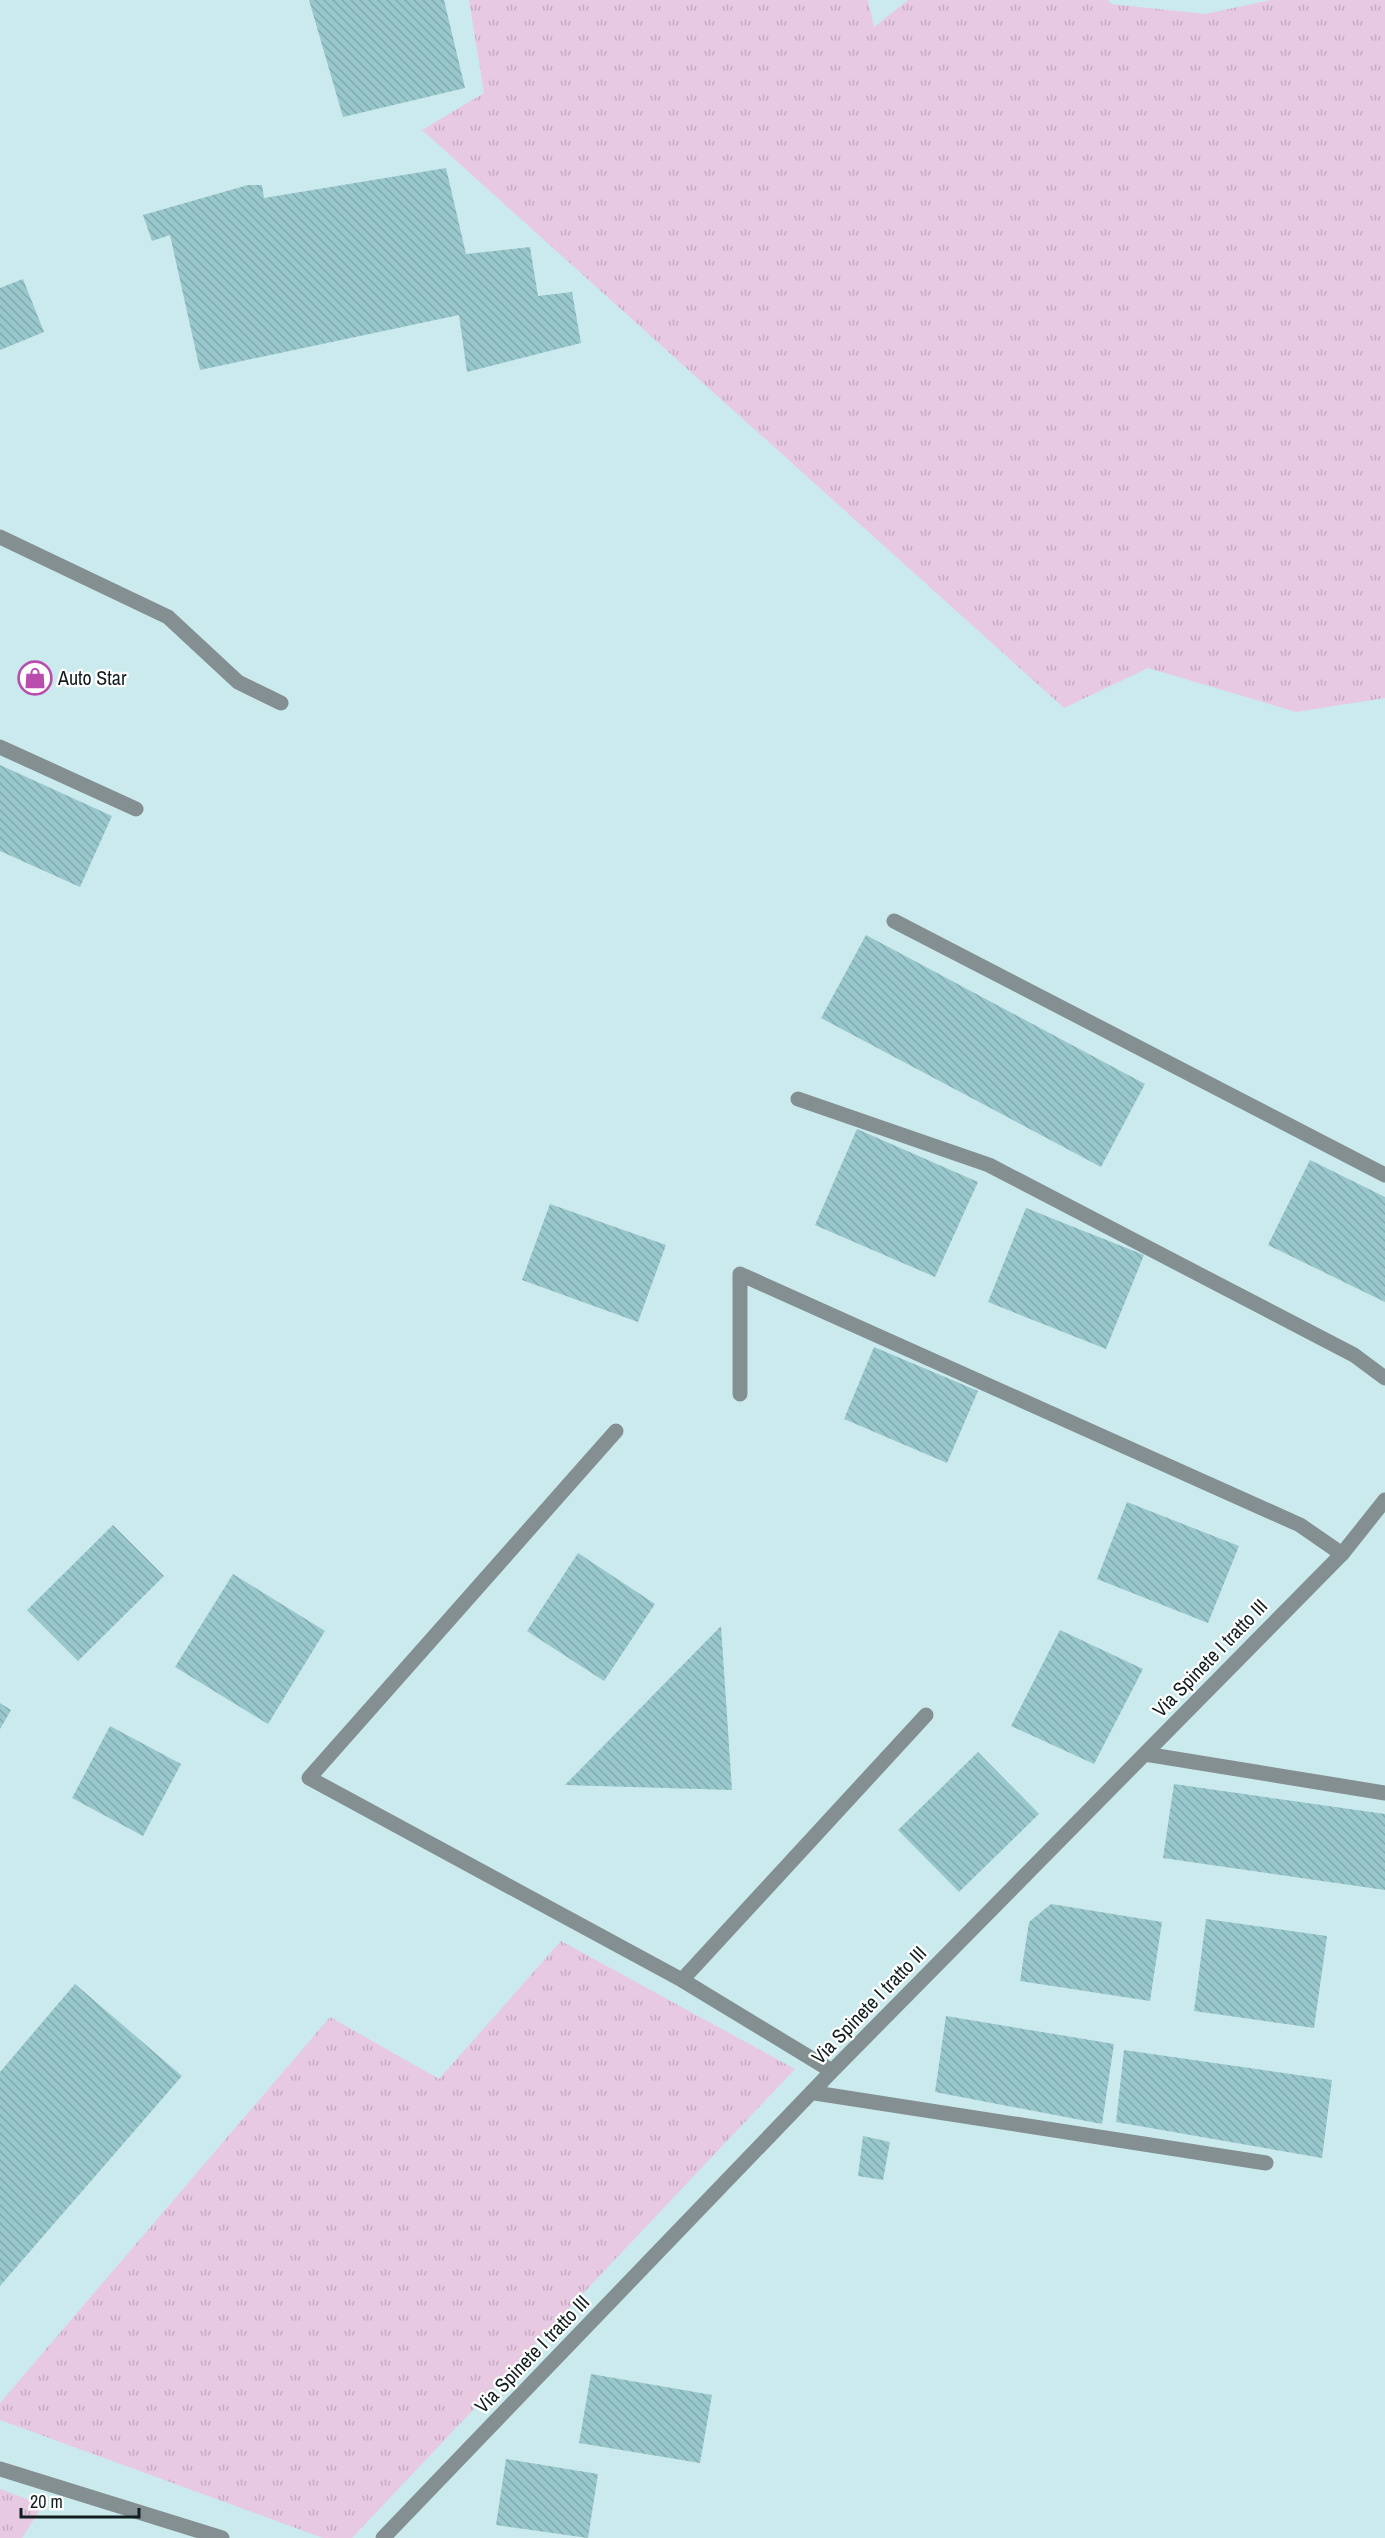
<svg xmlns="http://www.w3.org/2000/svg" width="1385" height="2538" viewBox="0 0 1385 2538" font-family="'Archivo Narrow',sans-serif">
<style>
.grass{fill:url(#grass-tufts)}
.building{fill:url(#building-back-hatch)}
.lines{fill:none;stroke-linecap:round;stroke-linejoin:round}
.lane{stroke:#838f91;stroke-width:15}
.street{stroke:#838f91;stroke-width:15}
.labels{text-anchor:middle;stroke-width:4.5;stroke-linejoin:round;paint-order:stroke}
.poi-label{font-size:20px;fill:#121e1f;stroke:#fff;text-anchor:start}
.street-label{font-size:20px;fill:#121e1f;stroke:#fff}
</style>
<defs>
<pattern id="grass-tufts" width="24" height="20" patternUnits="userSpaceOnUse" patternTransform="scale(1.5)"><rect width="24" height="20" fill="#e7c9e2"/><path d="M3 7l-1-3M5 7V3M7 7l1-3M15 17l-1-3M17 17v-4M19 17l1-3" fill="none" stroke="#c5acc1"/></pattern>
<pattern id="building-back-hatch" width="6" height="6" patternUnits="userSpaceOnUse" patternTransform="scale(1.5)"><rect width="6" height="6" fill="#98c7cc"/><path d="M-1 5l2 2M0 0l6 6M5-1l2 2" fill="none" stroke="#82aaaf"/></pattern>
</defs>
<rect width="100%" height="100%" fill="#cbeaee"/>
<path class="grass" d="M469,0H868L874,27L908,0H1108L1111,4L1205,14L1271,0H1385V698L1296,712L1148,668L1064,708L422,130L484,93Z
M561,1941L795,2069L352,2538H323L0,2420V2403L330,2017L439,2079Z
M0,2489L43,2505L22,2538H0Z"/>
<path class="building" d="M309,0H444L465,88L343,117Z
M446,168L466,254L530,247L538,296L572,292L581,343L467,372L459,315L200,370L170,235L152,241L143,215L248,185H262L264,198Z
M23,279L44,332L0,350V288Z
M0,765L112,816L80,887L0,851Z
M866,935L1145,1084L1101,1167L821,1018Z
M857,1129L978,1182L935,1277L815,1225Z
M1310,1160L1385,1197V1302L1268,1245Z
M550,1204L666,1245L638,1322L522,1280Z
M1026,1208L1144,1255L1106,1349L988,1302Z
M874,1347L978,1391L947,1463L844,1419Z
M1127,1502L1239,1546L1208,1623L1097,1579Z
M113,1525L164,1576L78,1661L27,1610Z
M578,1553L655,1604L604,1681L527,1631Z
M233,1574L325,1631L268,1724L175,1667Z
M721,1626L732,1790L565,1785Z
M1060,1630L1143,1669L1094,1764L1011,1726Z
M0,1703L11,1710L0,1729Z
M110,1726L181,1764L143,1836L72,1798Z
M978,1752L1039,1814L959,1892L898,1830Z
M1174,1784L1385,1814V1890L1163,1858Z
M1051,1904L1162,1922L1150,2001L1020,1981L1029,1922Z
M1206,1919L1327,1936L1314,2028L1194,2011Z
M75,1984L182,2076L0,2286V2072Z
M946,2016L1114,2044L1102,2124L935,2092Z
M1124,2050L1332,2080L1322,2158L1116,2122Z
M863,2136L890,2142L883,2180L858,2176Z
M591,2374L712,2395L700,2463L579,2443Z
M506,2459L598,2474L588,2538L496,2525Z"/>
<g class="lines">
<path class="lane" d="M0,537L168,617L238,682L281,703
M0,747L136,809
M798,1099L989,1165L1354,1355L1385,1378
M740,1394V1274L1300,1525L1342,1554
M815,2093L1266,2163"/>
<path class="street" d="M894,921L1385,1175
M616,1431L309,1778L682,1980L832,2071
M1145,1754L1385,1793
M682,1980L926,1715
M0,2469L222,2538
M383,2538L832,2071L1342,1554L1385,1500"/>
</g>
<defs>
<symbol id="shop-ring" viewBox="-11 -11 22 22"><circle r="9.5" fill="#fff" stroke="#b84dae" stroke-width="1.5"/><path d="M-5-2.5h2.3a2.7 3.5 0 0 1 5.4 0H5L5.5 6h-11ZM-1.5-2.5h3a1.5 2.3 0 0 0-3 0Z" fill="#b84dae"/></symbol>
</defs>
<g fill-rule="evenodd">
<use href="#shop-ring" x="16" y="659" width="38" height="38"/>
</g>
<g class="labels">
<g class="poi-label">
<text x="58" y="685">Auto Star</text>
</g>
<g class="street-label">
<text transform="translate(1210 1658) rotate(-46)" y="7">Via Spinete I tratto III</text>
<text transform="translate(869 2005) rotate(-46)" y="7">Via Spinete I tratto III</text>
<text transform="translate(532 2354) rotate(-46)" y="7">Via Spinete I tratto III</text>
</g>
</g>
<path d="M21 2508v9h118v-9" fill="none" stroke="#121e1f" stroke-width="3"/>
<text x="30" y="2508" font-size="18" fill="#121e1f" stroke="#ffffff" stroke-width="4.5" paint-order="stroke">20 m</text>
</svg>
